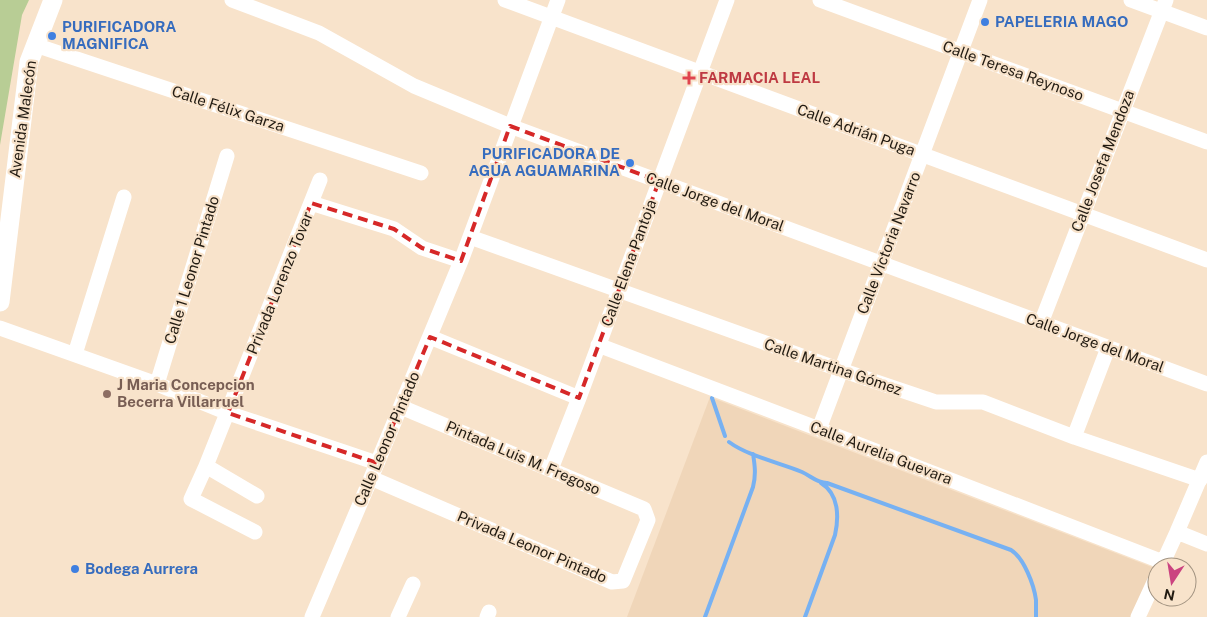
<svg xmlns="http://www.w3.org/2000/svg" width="1207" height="617" viewBox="0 0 1207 617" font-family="'Public Sans',sans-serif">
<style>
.built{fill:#f0d6b9}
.green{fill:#b8cd95}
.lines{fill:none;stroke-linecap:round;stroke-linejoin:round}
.stream{stroke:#77b1f2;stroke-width:4}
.minor{stroke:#fff;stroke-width:15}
.tertiary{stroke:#fff;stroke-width:19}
.marked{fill:none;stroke:#d62828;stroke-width:4;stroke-dasharray:10 6;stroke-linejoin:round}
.shop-dot{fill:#3f7fe0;stroke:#f8e3cb;stroke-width:2}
.health-dot{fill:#e0444e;stroke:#f8e3cb;stroke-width:2}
.education-dot{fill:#8d6e63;stroke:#f8e3cb;stroke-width:2}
.labels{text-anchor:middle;stroke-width:4.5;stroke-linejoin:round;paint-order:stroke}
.shop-label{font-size:15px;font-weight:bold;fill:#366cbe;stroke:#f8e3cb;text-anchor:start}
.street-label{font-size:15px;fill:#221b12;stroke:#f8e3cb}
.health-label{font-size:15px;font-weight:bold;fill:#be3a42;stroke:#f8e3cb;text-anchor:start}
.education-label{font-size:15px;font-weight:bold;fill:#785e54;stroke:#f8e3cb;text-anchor:start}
</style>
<rect width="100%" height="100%" fill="#f8e3cb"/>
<path class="built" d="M710,397L1157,569L1133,617H627Z"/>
<path class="green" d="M0,0H29L22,15L0,145Z"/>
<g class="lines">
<path class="stream" d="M712,398L725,436
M729,442C748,456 780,463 802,472C811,476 817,483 827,483L1011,550C1024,558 1034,585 1036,600C1036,606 1036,612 1036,617
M705,617L753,487C756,475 755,466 753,454
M805,617L835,535C839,517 839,494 821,483"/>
<path class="minor" d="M232,0L319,33L414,86L510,126L1207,384
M505,0L1207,260
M820,0L1207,142
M1131,0L1207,28
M35,45L421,173
M311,203L394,229L422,248L461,261
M470,237L841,370L936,402H983L1074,437L1200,480
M1041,323L1166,0
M0,328L157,384L228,413L377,463
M430,337L579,398
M598,345L819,429L1163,562
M75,354L124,197
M157,384L227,156
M819,429L980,0
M1074,437L1108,348
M206,466L191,499L255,532
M551,469L579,398L727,0
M371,478L612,582L623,581L648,520L644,509L401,407
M257,496L206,466L320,180
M1177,532L1207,544
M1161,567L1177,532L1207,462
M312,617L371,478L461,261L558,0
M398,617L413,584
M487,617L489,612
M1138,617L1157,576"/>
<path class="tertiary" d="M0,302L29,62L53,0"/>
</g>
<path class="marked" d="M510,126L659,181L579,398L430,337L377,463L228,413L311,203L394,229L422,248L461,261Z"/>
<g class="shop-dot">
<circle cx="985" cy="22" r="5"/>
<circle cx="52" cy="36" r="5"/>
<circle cx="630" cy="163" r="5"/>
<circle cx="75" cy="569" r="5"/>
</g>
<path class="health-dot" d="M686.5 70.5h5v5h5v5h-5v5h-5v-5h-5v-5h5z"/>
<circle class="education-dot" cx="107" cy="394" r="5"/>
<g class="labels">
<g class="shop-label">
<text x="995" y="27">PAPELERIA MAGO</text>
<text x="62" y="32">PURIFICADORA<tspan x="62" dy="17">MAGNIFICA</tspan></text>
<text x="620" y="159" text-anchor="end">PURIFICADORA DE<tspan x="620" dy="17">AGUA AGUAMARINA</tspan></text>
<text x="85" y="574">Bodega Aurrera</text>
</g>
<g class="street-label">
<text transform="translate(1013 71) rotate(20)" y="5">Calle Teresa Reynoso</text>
<text transform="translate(228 109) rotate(18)" y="5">Calle Félix Garza</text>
<text transform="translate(23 119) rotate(-82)" y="5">Avenida Malecón</text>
<text transform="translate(856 130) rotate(20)" y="5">Calle Adrián Puga</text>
<text transform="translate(1103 161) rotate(-69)" y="5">Calle Josefa Mendoza</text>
<text transform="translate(715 202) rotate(20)" y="5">Calle Jorge del Moral</text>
<text transform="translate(889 243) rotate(-69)" y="5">Calle Victoria Navarro</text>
<text transform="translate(629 263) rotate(-70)" y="5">Calle Elena Pantoja</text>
<text transform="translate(192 270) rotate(-73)" y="5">Calle 1 Leonor Pintado</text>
<text transform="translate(280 283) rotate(-68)" y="5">Privada Lorenzo Tovar</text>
<text transform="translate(1095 343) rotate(20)" y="5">Calle Jorge del Moral</text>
<text transform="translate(833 367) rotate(19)" y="5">Calle Martina Gómez</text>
<text transform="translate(387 439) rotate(-67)" y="5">Calle Leonor Pintado</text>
<text transform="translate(881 453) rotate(21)" y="5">Calle Aurelia Guevara</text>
<text transform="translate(523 458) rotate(23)" y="5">Pintada Luis M. Fregoso</text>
<text transform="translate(532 547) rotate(23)" y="5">Privada Leonor Pintado</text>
</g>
<g class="health-label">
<text x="699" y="83">FARMACIA LEAL</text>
</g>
<g class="education-label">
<text x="117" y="390">J Maria Concepcion<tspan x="117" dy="17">Becerra Villarruel</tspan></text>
</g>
</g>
<g transform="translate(1172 582) rotate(192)"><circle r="24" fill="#f8e3cb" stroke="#a29381"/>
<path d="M0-4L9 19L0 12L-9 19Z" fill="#cb4380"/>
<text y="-8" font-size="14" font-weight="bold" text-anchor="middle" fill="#221b12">N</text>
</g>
</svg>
